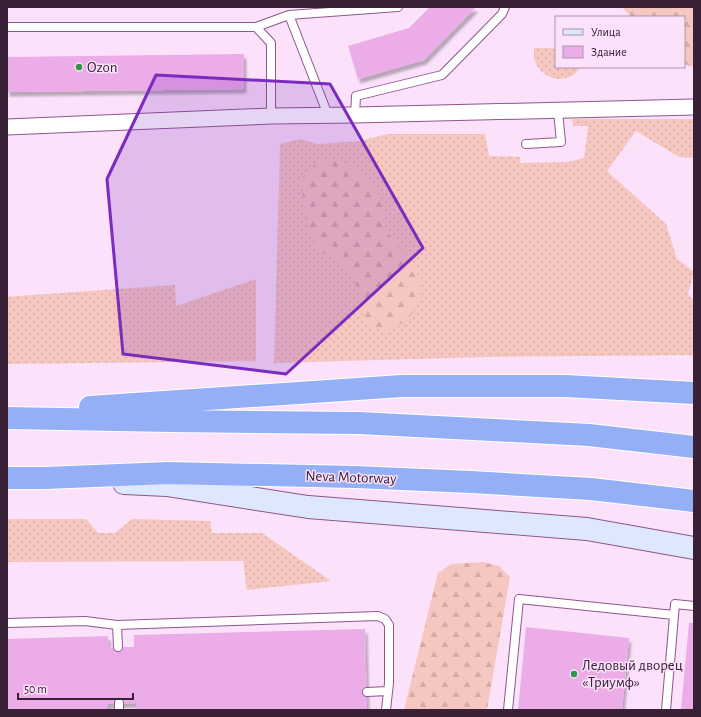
<svg xmlns="http://www.w3.org/2000/svg" width="701" height="717" viewBox="0 0 701 717" font-family="'Alegreya Sans',sans-serif">
<style>
.grass{fill:url(#grass-dots)}
.forest{fill:url(#forest-firs)}
.building{fill:#ebace8;filter:url(#shadow)}
.lines{fill:none;stroke-linecap:round;stroke-linejoin:round}
.lane-casing{stroke:#8e568d;stroke-width:10}
.street-casing{stroke:#8e568d;stroke-width:17}
.secondary-casing{stroke:#8e568d;stroke-width:24}
.highway-casing{stroke:#fff;stroke-width:24}
.lane{stroke:#fff;stroke-width:8}
.street{stroke:#fff;stroke-width:15}
.secondary{stroke:#dfe7fc;stroke-width:22}
.highway{stroke:#94aff6;stroke-width:22}
.marked{fill:#7b2cbf;fill-opacity:0.2;stroke:#7b2cbf;stroke-width:3;stroke-linejoin:round}
.poi-dot{fill:#319449;stroke:#fbe2fa;stroke-width:1.5}
.labels{text-anchor:middle;stroke-width:3;stroke-linejoin:round;paint-order:stroke}
.poi-label{font-size:15px;fill:#382037;stroke:#fbe2fa;text-anchor:start}
.street-label{font-size:15px;fill:#382037;stroke:#fbe2fa}
</style>
<defs>
<pattern id="grass-dots" width="8" height="8" patternUnits="userSpaceOnUse"><rect width="8" height="8" fill="#f6c7c0"/><path d="M2 2h.1M6 6h.1" fill="none" stroke="#d4aba6" stroke-width="1.8" stroke-linecap="round"/></pattern>
<pattern id="forest-firs" width="22" height="20" patternUnits="userSpaceOnUse"><rect width="22" height="20" fill="#f6c7c0"/><path d="M5 1l3.5 6h-7zM16 11l3.5 6h-7z" fill="#d4aba6"/></pattern>
<filter id="shadow"><feDropShadow dx="2.5" dy="4.5" stdDeviation="1" flood-color="#0004"/></filter>
</defs>
<rect width="100%" height="100%" fill="#fbe2fa"/>
<path class="grass" d="M534,48H553L556,50V67H581C578,71 574,75 569,77C554,83 537,73 534,58C534,55 534,51 534,48Z
M572,119H694V158L679,157L636,131L607,171L666,224L677,259L694,272L688,294L694,302V355L486,357L274,363L280,144L300,139L317,144L359,141L388,134H485L489,156L520,157V163L568,162L584,158L588,126H573Z
M256,279V361L7,364V297L18,296L175,285L176,306Z
M7,519H86L98,533H115L132,519L210,521L212,533H262L331,581L247,590L243,561L7,562Z"/>
<path class="forest" d="M622,7H694V67L684,64V17H631Z
M337,160L359,169L375,186L384,207L386,231L416,266L422,298L408,319L388,332L366,325L361,302L354,279L338,262L318,250L309,228L300,180L316,163Z
M483,562L499,566L510,577L487,710H404L438,573L451,564Z"/>
<path class="building" d="M430,7H476L424,60L358,79L348,46L409,28Z
M244,54V89L7,92V57Z
M689,623H694V710H681Z
M526,627L629,638L622,710H518Z
M365,629L367,710H136V703L108,704V710H7V639L108,636L109,648L118,647H134V635Z"/>
<g class="lines">
<defs>
<path id="lane" d="M7,27H256L271,43V116
M256,27L289,15
M328,115L289,15L398,7
M355,115L356,96L442,75L502,14L505,7
M526,144L561,142L558,111
M7,623L85,621L117,625L378,616L385,619L389,625V683L386,710
M117,625L118,647
M367,692L388,691
M119,703V710
M508,710L519,599L674,615
M666,710L675,604L694,606"/>
<path id="street" d="M7,127L271,116L355,115L694,107"/>
<path id="secondary" d="M124,483L167,485L308,507L587,529L694,548"/>
<path id="highway" d="M90,407L402,386H565L694,393
M7,418L171,421L359,423L589,435L694,447
M7,478H45L168,473L355,477L471,482L591,489L694,501"/>
</defs>
<use href="#lane" class="lane-casing"/>
<use href="#street" class="street-casing"/>
<use href="#secondary" class="secondary-casing"/>
<use href="#highway" class="highway-casing"/>
<use href="#lane" class="lane"/>
<use href="#street" class="street"/>
<use href="#secondary" class="secondary"/>
<use href="#highway" class="highway"/>
</g>
<path class="marked" d="M156,75L330,84L423,248L286,374L123,354L107,179Z"/>
<g class="poi-dot">
<circle cx="79" cy="67" r="4"/>
<circle cx="574" cy="674" r="4"/>
</g>
<g class="labels">
<g class="poi-label">
<text x="87" y="72">Ozon</text>
<text x="582" y="670">Ледовый дворец<tspan x="582" dy="17">«Триумф»</tspan></text>
</g>
<g class="street-label">
<text transform="translate(351 477) rotate(2)" y="5">Neva Motorway</text>
</g>
</g>
<rect width="701" height="717" fill="none" stroke="#382037" stroke-width="16"/>
<rect x="555" y="16" width="130" height="52" fill="#fbe2fa" stroke="#ad94ac"/>
<rect x="563" y="29" width="20" height="6" fill="#dfe7fc" stroke="#ad94ac"/>
<text x="591" y="36" font-size="12" fill="#382037">Улица</text>
<rect x="563" y="46" width="20" height="12" fill="#ebace8" stroke="#ad94ac"/>
<text x="591" y="56" font-size="12" fill="#382037">Здание</text>
<path d="M18 693v6h115v-6" fill="none" stroke="#382037" stroke-width="2"/>
<text x="24" y="693" font-size="12" fill="#382037" stroke="#fbe2fa" stroke-width="3" paint-order="stroke">50 m</text>
</svg>
